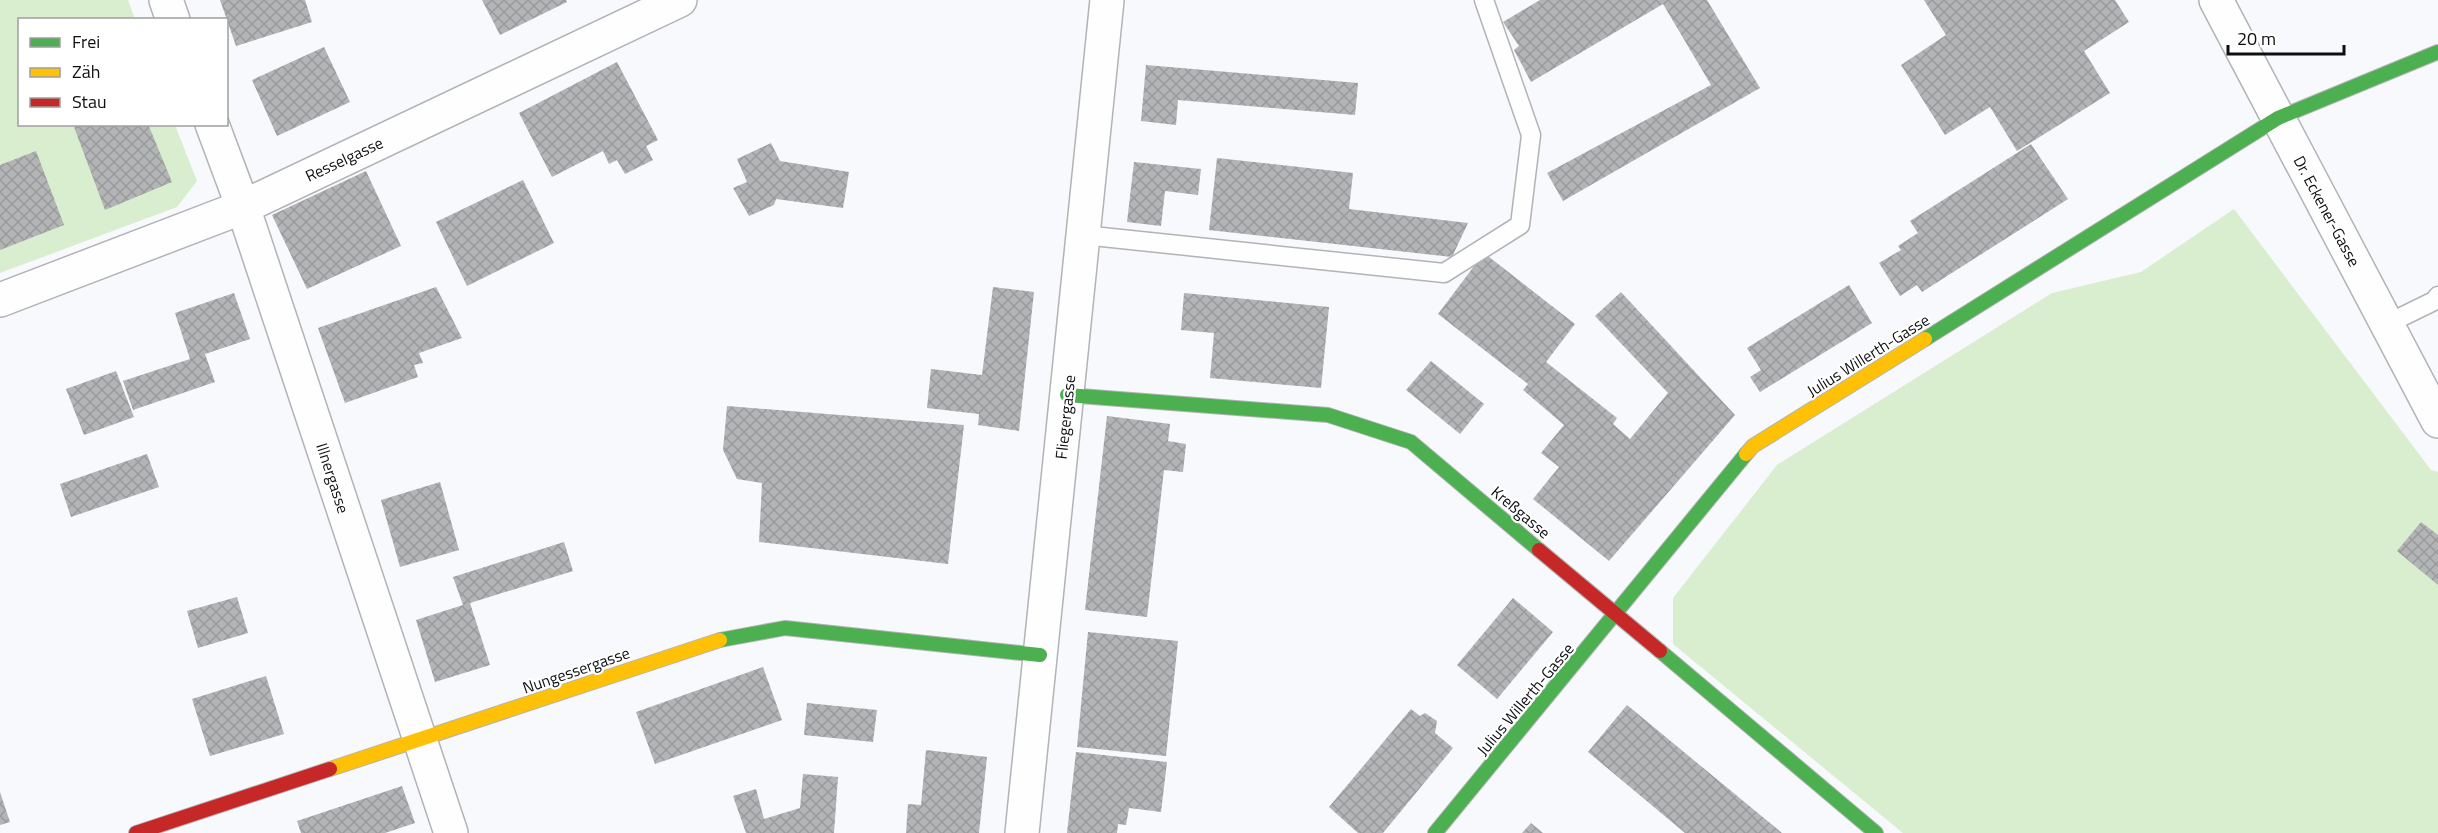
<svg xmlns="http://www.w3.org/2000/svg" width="2438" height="833" viewBox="0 0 2438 833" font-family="'Titillium Web',sans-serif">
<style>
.green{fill:#d9edcf}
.building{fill:url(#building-cross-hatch)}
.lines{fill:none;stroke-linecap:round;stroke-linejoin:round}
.lane-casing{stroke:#b2b3b5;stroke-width:21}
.street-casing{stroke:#b2b3b5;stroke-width:36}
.fast-casing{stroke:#b2b3b5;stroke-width:16}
.slow-casing{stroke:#b2b3b5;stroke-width:16}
.jam-casing{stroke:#b2b3b5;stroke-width:16}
.lane{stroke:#fefeff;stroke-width:18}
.street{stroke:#fefeff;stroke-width:33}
.fast{stroke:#4caf50;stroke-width:14}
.slow{stroke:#ffc107;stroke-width:14}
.jam{stroke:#c62828;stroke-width:14}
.labels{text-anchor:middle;stroke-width:4.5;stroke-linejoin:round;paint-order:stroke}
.street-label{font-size:16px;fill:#0e0f11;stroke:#fff}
</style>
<defs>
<pattern id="building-cross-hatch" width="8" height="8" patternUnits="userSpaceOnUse" patternTransform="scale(1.5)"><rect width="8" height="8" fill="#b3b4b6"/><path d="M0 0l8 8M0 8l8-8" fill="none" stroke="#999a9b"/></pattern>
</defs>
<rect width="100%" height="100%" fill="#f7f9fc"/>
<path class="green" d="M0,0H128L135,19L20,20V124L175,125L197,181L177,207L0,273Z
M2234,209L2431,470L2438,472V833H1903L1673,644V598L1777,465L2052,293L2141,272Z"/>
<path class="building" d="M220,0H305L312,22L236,46Z
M482,0H566L567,2L500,35Z
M1540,0H1707L1760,88L1563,201L1547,173L1711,85L1663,4L1531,82L1514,50L1519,46L1503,22Z
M1924,0H2115L2129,22L2084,51L2110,93L2017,151L1990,107L1945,135L1901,65L1946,35Z
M324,47L350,102L277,136L252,80Z
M617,62L658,140L646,146L653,160L625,174L617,160L609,164L603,151L552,177L519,113Z
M1146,65L1358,83L1355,115L1178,100L1176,125L1141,121Z
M79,124H148L172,182L105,210L74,127Z
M771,143L780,161L849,172L843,208L776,199L774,205L749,216L733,188L747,182L737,159Z
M2031,144L2068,199L1922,292L1917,285L1900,296L1879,263L1901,250L1898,246L1918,233L1910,221Z
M36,151L64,225L0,250V165Z
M1217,158L1353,173L1349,209L1468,223L1452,257L1209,230Z
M1134,162L1201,169L1198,195L1165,191L1161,226L1127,222Z
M366,171L401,246L307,289L272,215Z
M523,180L554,243L467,286L436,222Z
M1484,253L1575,324L1546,362L1617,418L1613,424L1630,439L1668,393L1595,316L1621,292L1735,415L1609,561L1533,499L1559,467L1541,453L1564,425L1523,390L1528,384L1438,314Z
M1849,285L1872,323L1760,392L1750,377L1761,370L1747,348Z
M436,287L462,338L419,353L423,363L414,365L418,377L345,403L318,328Z
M993,287L1034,292L1019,431L978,425L979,414L927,408L931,369L982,375Z
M234,293L250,339L205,354L215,382L133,410L123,381L190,359L175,313Z
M1184,293L1329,307L1321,388L1210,378L1214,333L1181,330Z
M1431,361L1484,404L1460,434L1406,390Z
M116,371L134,417L84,435L66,389Z
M727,406L964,425L948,564L759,542L762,483L737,479L723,450Z
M1107,416L1170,424L1168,441L1186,444L1183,472L1164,470L1147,617L1085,610Z
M147,454L159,487L71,517L60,484Z
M440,482L459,550L400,567L381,500Z
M2421,522L2438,535V585L2397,551Z
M564,542L573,571L470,603L490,665L435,682L416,620L463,605L453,577Z
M237,597L248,633L198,648L187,611Z
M1513,598L1553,632L1497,699L1457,665Z
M1088,632L1178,641L1166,756L1077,747Z
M763,667L782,720L655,764L636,712Z
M266,676L284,734L210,756L192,699Z
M807,703L877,710L873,742L804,735Z
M1627,705L1782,833H1685L1588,752Z
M1411,709L1420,716L1425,713L1437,721L1435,733L1453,748L1383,833H1358L1329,807Z
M926,750L987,757L979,833H906L908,804L921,805Z
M1076,752L1167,762L1161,812L1129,808L1126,825L1118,824L1117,833H1067Z
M803,774L838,777L834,833H746L733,796L756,789L764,819L800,808Z
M402,786L415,823L385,833H301L297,821Z
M0,792L10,822L0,825Z
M1531,823L1543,833H1522Z"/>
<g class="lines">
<defs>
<path id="lane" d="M1083,235L1444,273L1520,225L1531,135L1484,0
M2387,324L2434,301L2438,296"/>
<path id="street" d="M166,0L173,20
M2216,0L2438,421
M212,124L243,207L451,833
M0,300L243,207L680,0
M1022,833L1107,0"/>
<path id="fast" d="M1925,339L2278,118L2438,52
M1067,395L1328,415L1411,442L1539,550
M720,640L785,628L1040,655
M1660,651L1876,833
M1435,833L1746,454"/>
<path id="slow" d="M1746,454L1753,446L1925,339
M330,769L720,640"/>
<path id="jam" d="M1539,550L1660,651
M136,833L330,769"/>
</defs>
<use href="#lane" class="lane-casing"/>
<use href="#street" class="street-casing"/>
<use href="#fast" class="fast-casing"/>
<use href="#slow" class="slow-casing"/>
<use href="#jam" class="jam-casing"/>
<use href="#lane" class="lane"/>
<use href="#street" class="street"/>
<use href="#fast" class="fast"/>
<use href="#slow" class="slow"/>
<use href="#jam" class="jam"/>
</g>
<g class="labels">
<g class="street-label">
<text transform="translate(344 159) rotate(-25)" y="6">Resselgasse</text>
<text transform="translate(2327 211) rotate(62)" y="6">Dr. Eckener-Gasse</text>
<text transform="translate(1868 355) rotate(-32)" y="6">Julius Willerth-Gasse</text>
<text transform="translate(1065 417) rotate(-84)" y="6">Fliegergasse</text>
<text transform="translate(333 478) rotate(72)" y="6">Illnergasse</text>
<text transform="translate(1521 512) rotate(40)" y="6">Kreßgasse</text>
<text transform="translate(576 670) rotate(-19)" y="6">Nungessergasse</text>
<text transform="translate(1525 699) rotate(-50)" y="6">Julius Willerth-Gasse</text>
</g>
</g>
<rect x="18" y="18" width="210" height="108" fill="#ffffff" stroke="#9f9fa0" stroke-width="1.5"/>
<rect x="30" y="38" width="30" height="9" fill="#4caf50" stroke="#9f9fa0" stroke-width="1.5"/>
<text x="72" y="48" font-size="18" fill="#0e0f11">Frei</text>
<rect x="30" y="68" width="30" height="9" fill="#ffc107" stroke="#9f9fa0" stroke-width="1.5"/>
<text x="72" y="78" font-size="18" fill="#0e0f11">Zäh</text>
<rect x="30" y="98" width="30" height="9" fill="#c62828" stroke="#9f9fa0" stroke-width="1.5"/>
<text x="72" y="108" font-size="18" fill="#0e0f11">Stau</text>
<path d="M2228 45v9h116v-9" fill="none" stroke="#0e0f11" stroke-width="3"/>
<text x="2237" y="45" font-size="18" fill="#0e0f11" stroke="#ffffff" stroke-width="4.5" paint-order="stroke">20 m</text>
</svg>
